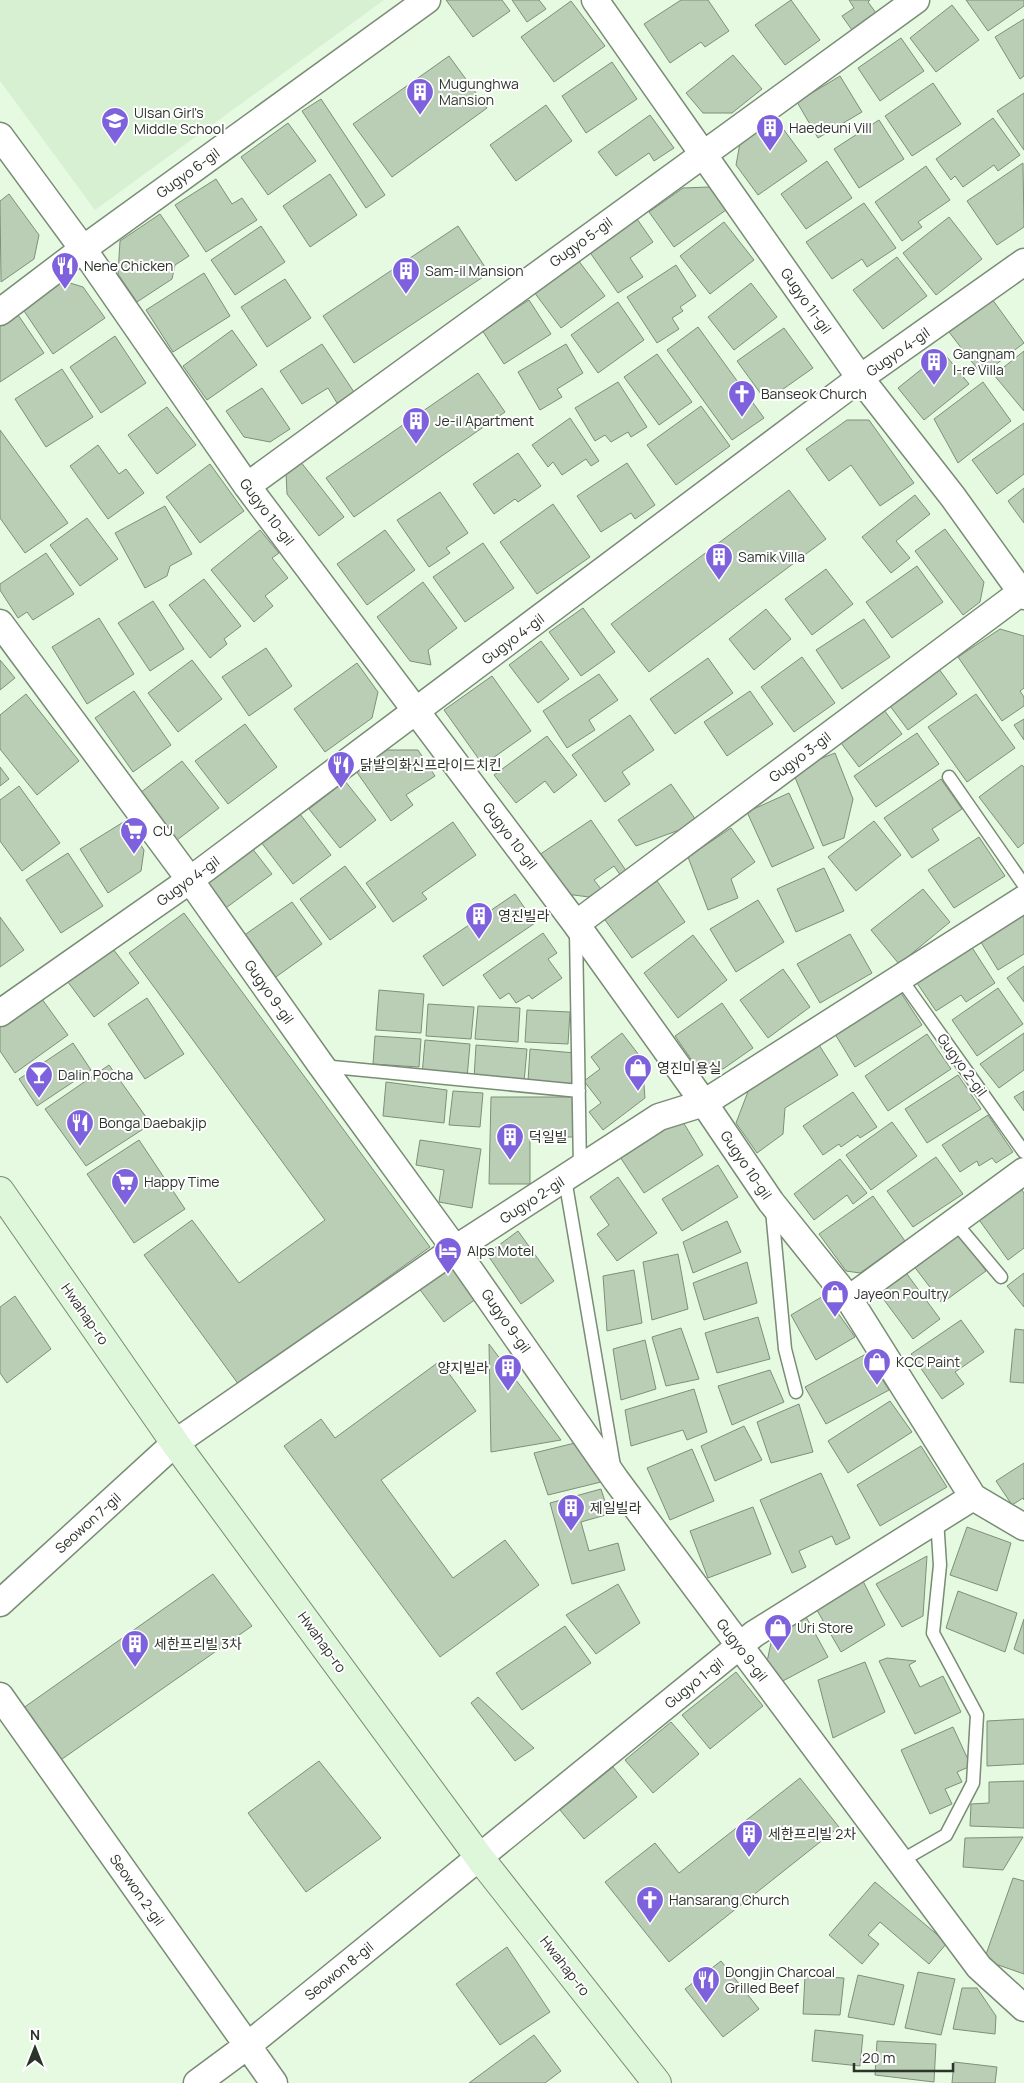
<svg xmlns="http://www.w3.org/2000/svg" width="1024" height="2083" viewBox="0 0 1024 2083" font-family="Manrope,'Noto Sans KR',sans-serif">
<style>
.built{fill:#d6f0d1}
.building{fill:#baceb6;stroke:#7d8f79}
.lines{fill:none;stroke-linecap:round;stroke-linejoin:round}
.service-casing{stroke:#798c75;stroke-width:15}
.minor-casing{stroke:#798c75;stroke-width:29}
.secondary-casing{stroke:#798c75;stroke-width:30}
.service{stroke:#fff;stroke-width:12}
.minor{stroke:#fff;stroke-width:26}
.secondary{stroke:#def6d9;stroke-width:28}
.labels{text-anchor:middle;stroke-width:4;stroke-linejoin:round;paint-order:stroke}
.poi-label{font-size:14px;fill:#2c332a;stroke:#fff;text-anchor:start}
.street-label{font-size:14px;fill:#2c332a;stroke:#fff}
</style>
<rect width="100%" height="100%" fill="#e6fae1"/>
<path class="built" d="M0,0H384L95,210L0,81Z"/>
<path class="building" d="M446,0H502L510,11L473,37Z
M512,0H539L546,9L527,22Z
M681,0H708L729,31L705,47L701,42L670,63L644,24Z
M791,0L820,40L785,65L755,25Z
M849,0H870L868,2L876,13L852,30L842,16L854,8Z
M966,0H1024V6L988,31Z
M571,1L605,46L554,82L521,37Z
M952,5L979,40L936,72L910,38Z
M1024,19V76L1020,79L995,37Z
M901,38L924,71L880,101L858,68Z
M733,55L762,89L732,113H703L686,93Z
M449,56L487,108L392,177L353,124Z
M612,62L637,99L586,133L562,96Z
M840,76L862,112L818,138L797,102Z
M933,83L961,124L912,156L885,116Z
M1024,93V150L997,111Z
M321,99L385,195L366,208L302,111Z
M546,105L572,141L516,181L490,145Z
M650,115L674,148L654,161L649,153L616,176L598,152Z
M775,118L807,161L758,195L736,165L740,143Z
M993,118L1020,155L998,171L994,165L963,187L955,176L951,180L936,159Z
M879,120L904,159L859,188L834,149Z
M288,123L316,161L268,195L241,157Z
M827,161L852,198L806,229L781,194Z
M1023,163L1024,227L997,245L967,201Z
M926,166L950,200L918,222L922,227L902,241L875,202Z
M330,174L357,215L310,247L283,206Z
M216,179L232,204L242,198L257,220L206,252L175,205Z
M709,187L726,210L674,247L649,212L683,188Z
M9,194L39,235L34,259L1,282L0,201Z
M864,203L896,248L867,267L862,259L832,279L806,242Z
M160,214L189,256L175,265L172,279L137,302L118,274L120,241Z
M949,217L982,259L936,295L903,253Z
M637,219L653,242L630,258L643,277L618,293L589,251Z
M724,222L754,260L710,294L680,256Z
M261,226L285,262L235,295L211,260Z
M458,226L489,273L354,363L323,316Z
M897,257L927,296L883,329L853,290Z
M578,260L605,296L561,328L534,292Z
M676,265L696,296L680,307L683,311L672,318L679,329L657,343L627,297Z
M204,273L230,316L173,352L146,310Z
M57,279L83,287L105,318L53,354L20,305Z
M285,279L311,318L267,347L241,307Z
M751,283L777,317L734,350L708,317Z
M992,299L1024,343L982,375L949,332Z
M529,300L551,334L504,364L482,330Z
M618,302L644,340L598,373L571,335Z
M16,312L44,353L0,382V323Z
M698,327L764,418L732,440L667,350Z
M784,328L813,368L766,401L737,361Z
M232,330L257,365L207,400L183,366Z
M115,336L146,383L101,413L70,367Z
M322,344L354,392L337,403L328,388L302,404L280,371Z
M566,344L583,373L557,389L562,397L540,410L518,372Z
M1024,351V411L994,375Z
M943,352L969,384L924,420L898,388Z
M657,354L692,402L659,425L624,377Z
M62,369L93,417L46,447L15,399Z
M478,373L505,412L354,517L326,478Z
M618,382L647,427L631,437L628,432L611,442L605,435L595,441L575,408Z
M983,382L1011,421L958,463L934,419Z
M262,388L290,429L270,442L244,437L226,411Z
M701,406L730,446L676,485L647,445Z
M167,407L196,445L157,474L128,435Z
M570,418L599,461L591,466L586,459L562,475L553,462L548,467L532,445Z
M847,420H869L914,483L880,506L851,465L829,481L806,449Z
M1024,423V474L997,494L972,460Z
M0,430L68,523L25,553L0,518Z
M98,445L119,474L126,469L144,493L108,519L70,466Z
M518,453L541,486L518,502L515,499L494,514L473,484Z
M300,461L344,517L319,536L287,494L286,472Z
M627,463L655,505L635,519L631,513L601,532L577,496Z
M210,464L244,511L200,543L166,497Z
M1024,488V523L1008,501Z
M789,490L826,539L649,672L611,624Z
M440,492L468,533L446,548L450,553L429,567L397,520Z
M915,495L930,514L896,541L910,558L891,573L862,537Z
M553,504L590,557L537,594L500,542Z
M165,506L192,554L170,566L167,576L145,588L115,533Z
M87,518L118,559L80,586L50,545Z
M945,529L984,582L980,602L963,615L915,551Z
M260,530L279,553L272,558L288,578L265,596L273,606L254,622L211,570Z
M385,530L415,570L367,605L337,564Z
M483,543L514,588L465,622L433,577Z
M46,553L74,594L33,620L27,612L18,618L0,590V584Z
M917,566L943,602L892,638L866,602Z
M826,569L853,604L812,635L785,599Z
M204,579L241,626L224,639L227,644L210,658L169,605Z
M423,582L457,628L428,650L431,665L410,661L377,617Z
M153,601L184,649L150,671L118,623Z
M583,608L615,652L581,676L549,632Z
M766,609L791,639L754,670L729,639Z
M99,618L134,674L87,704L52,647Z
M864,619L890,657L842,689L816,650Z
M1000,629L1024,636V688L1020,691L1024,697V706L1002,721L958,657Z
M541,641L569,679L538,703L509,665Z
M266,648L292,686L249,716L222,677Z
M802,657L835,703L794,732L761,687Z
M708,658L733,693L675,734L650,699Z
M0,660L15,678L0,690Z
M192,660L222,699L178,732L148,693Z
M357,663L378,692L372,718L325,752L294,709Z
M939,669L957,694L908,730L890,706Z
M599,674L618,700L589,720L595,730L567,748L543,711Z
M492,676L531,731L483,765L444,710Z
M134,691L171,745L133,772L95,718Z
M750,691L773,724L727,756L704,722Z
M26,694L79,761L37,795L0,749V715Z
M976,694L1015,748L967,782L928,727Z
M881,706L902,734L859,767L838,739Z
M630,715L654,750L622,772L630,784L605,802L572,755Z
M1024,719V740L1014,725Z
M245,724L277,767L228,804L195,761Z
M917,733L939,764L876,807L854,776Z
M547,736L577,775L554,793L545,781L516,803L494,775Z
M387,750H418L435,776L406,795L413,805L391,821L356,771Z
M835,753L853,799L844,838L823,846L792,770Z
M182,761L219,808L177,840L140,793Z
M1022,765L1024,767V843L1018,848L979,797Z
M0,767L9,779L0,786Z
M941,779L962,809L932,829L939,840L912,858L884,818Z
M345,781L376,820L340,848L309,809Z
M671,784L698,823L636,846L618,820Z
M19,786L60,843L22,871L0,841V800Z
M789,793L814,848L772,867L747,812Z
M300,814L331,855L293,884L261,842Z
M591,820L627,872L621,876L614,866L594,880L601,889L589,897L566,894L539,855Z
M125,821L144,850L141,871L108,893L80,849Z
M874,821L901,855L856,891L828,857Z
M453,822L476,855L422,893L427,899L393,922L366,883Z
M731,828L755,862L731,879L738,898L708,910L688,857Z
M979,837L1005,876L954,908L928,870Z
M248,843L272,874L219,913L203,891L206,874Z
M68,853L103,906L61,933L26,880Z
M345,866L376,907L330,940L300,899Z
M824,868L844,911L796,932L777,889Z
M657,881L685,922L632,958L603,917Z
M923,889L950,922L899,964L871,930Z
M515,894L535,923L443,986L423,956Z
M758,900L784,942L736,972L710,929Z
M292,902L322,944L273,979L243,936Z
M1024,911V954L998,970L979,939Z
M184,913L430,1247L239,1385L144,1255L192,1220L239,1283L325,1220L129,953Z
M0,917L24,950L0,967Z
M543,933L557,953L548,959L562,978L532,999L529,995L516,1003L509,993L500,999L483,975Z
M850,934L872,973L820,1003L797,964Z
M693,935L727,980L678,1018L644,973Z
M110,945L139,983L94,1017L65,978Z
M971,946L995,983L966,1002L961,995L936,1011L917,983Z
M1024,966V1002L1007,978Z
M783,969L810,1007L768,1038L740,1000Z
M998,988L1023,1024L977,1056L952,1020Z
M379,990L424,994L421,1033L376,1030Z
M901,993L922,1025L855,1067L835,1034Z
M39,995L68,1035L15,1073L0,1051V1023Z
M147,998L184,1054L145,1079L108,1024Z
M722,1003L753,1048L723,1069L695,1065L675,1036Z
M428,1004L474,1007L471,1039L426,1036Z
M478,1006L520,1008L518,1042L475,1039Z
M527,1010L570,1012L568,1044L525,1042Z
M622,1033L642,1059L645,1098L603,1130L589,1112L601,1103L584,1081L600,1069L591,1057Z
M1024,1033V1070L999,1088L980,1064Z
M927,1034L951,1069L888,1111L865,1076Z
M375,1036L421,1039L419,1067L373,1064Z
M425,1040L470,1044L467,1078L422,1075Z
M73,1043L91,1070L37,1106L19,1079Z
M476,1045L527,1049L524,1082L474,1078Z
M819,1045L838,1075L785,1108L783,1134L757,1153L736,1123L749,1089Z
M530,1049L575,1053L572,1084L528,1081Z
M109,1065L151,1124L86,1166L45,1109Z
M958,1075L981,1109L927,1143L905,1109Z
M386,1082L447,1090L444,1123L383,1116Z
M453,1091L483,1093L480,1127L449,1125Z
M1024,1091V1111L1014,1097Z
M853,1092L877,1127L860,1138L858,1135L841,1147L839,1144L823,1155L803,1126Z
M491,1097H573V1137H530V1184H489Z
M988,1115L1013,1152L996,1163L992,1158L979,1166L977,1161L960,1172L942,1145Z
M680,1117L703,1155L644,1193L620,1157Z
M892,1122L917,1156L871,1190L846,1155Z
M139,1140L185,1209L134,1243L87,1174Z
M420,1140L481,1149L472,1208L439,1202L444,1170L416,1165Z
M936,1157L963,1194L913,1227L887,1191Z
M840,1159L867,1193L853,1204L847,1195L814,1220L794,1194Z
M718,1165L738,1197L682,1231L662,1199Z
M618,1177L657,1233L617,1261L597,1234L609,1225L590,1197Z
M1020,1187L1024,1193V1248L1008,1260L977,1217Z
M873,1196L905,1241L860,1273L846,1271L819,1234Z
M727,1221L741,1252L693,1273L683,1242Z
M955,1228L986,1271L942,1303L910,1261Z
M518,1231L554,1281L521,1304L487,1254Z
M678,1254L688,1309L652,1320L643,1262Z
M747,1262L757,1303L704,1320L693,1283Z
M441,1270H461L480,1296L444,1322L418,1287Z
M634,1270L642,1323L607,1331L603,1276Z
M904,1270L940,1319L913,1339L876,1289Z
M1024,1273V1307L1007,1286Z
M825,1295L855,1337L816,1360L791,1315Z
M15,1296L51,1349L7,1383L0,1373V1307Z
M758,1317L770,1359L717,1373L705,1333Z
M961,1320L984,1352L955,1372L964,1384L942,1399L911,1354Z
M681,1328L699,1379L666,1386L652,1337Z
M1015,1329L1024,1330V1383L1010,1382Z
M645,1340L656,1389L621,1400L613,1349Z
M489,1344L561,1440L491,1452Z
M866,1354L889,1390L826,1424L805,1387Z
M440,1361L476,1411L381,1480L453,1578L505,1540L539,1585L440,1657L284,1446L321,1419L335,1438Z
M770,1370L784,1402L732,1425L718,1386Z
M694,1389L707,1432L687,1440L683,1430L631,1446L625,1410Z
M890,1401L912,1432L848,1473L828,1441Z
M799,1404L813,1452L771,1463L757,1422Z
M744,1426L762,1460L715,1481L701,1446Z
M583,1441L601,1482L548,1495L534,1453Z
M921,1446L947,1487L880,1526L857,1485Z
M692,1449L714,1501L670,1520L647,1468Z
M1024,1463V1500L1023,1498L1012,1505L996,1481Z
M821,1473L850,1538L836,1545L832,1536L799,1551L806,1567L792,1573L760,1500Z
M601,1489L609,1514L581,1522L589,1551L618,1543L625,1570L572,1584L550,1503Z
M753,1507L771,1554L708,1578L690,1531Z
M967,1527L1011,1543L997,1591L950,1575Z
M927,1556L923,1616L902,1627L876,1584Z
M213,1574L252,1626L55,1764L19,1711Z
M862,1579L885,1625L841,1652L814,1605Z
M618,1584L640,1623L596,1654L566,1615Z
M958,1591L1017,1613L1005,1652L946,1628Z
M805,1615L828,1657L779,1683L767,1662L773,1633Z
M1024,1619V1654L1014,1649Z
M565,1626L591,1663L522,1710L496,1673Z
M887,1658L916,1661L909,1665L920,1687L943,1676L961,1712L915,1734L879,1661Z
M865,1662L885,1712L833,1738L818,1680Z
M736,1672L763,1706L710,1749L682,1715Z
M478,1697L534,1748L515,1761L471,1703Z
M1024,1719V1764L987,1766V1721Z
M671,1722L699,1754L653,1793L625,1760Z
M953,1727L971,1766L957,1772L962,1782L945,1789L952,1804L930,1814L901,1750Z
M319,1761L381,1838L306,1892L248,1813Z
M613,1767L637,1797L584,1839L560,1810Z
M800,1778L839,1827L669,1962L605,1882L655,1843L679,1873Z
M1024,1781V1828L970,1826L971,1804L989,1803V1782Z
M1023,1837L1003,1870L963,1867L965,1838Z
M1013,1878L1024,1881V1974L984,1960Z
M875,1882L947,1943L929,1964L880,1922L868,1935L879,1944L862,1964L829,1935Z
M507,1947L550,2012L500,2045L456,1984Z
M721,1961L759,2009L723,2037L685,1989Z
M918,1972L955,1979L941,2035L905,2028Z
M858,1975L904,1985L894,2025L848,2017Z
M805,1976L844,1978L840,2015L803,2014Z
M962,1988H977L996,2016L995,2034L953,2029Z
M815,2030L863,2035L860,2066L812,2061Z
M534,2035L561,2071L545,2083H469Z
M877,2041L936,2044L934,2082L875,2075Z
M954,2062L997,2067L995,2083H952Z"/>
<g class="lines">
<defs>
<path id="service" d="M949,777L1024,885
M576,932L580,1169
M901,979L1024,1152
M322,1066L579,1091
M565,1179L614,1466
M772,1210L785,1349L796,1392
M954,1221L1001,1277
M899,1862L946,1835L973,1783L977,1715L933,1633L940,1565L937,1519"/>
<path id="minor" d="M595,0L860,378L953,497L1024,596
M0,136L83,249L247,486L576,924L704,1103L771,1202L849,1299L973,1497L1024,1527
M0,312L83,249L427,0
M247,486L916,0
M0,623L190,880L321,1065L455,1249L616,1480L979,1967L1024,2008
M576,924L1024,590
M0,1013L190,880L860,378L1024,262
M849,1299L1024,1171
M0,1603L175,1443L455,1249L659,1117L704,1103L1024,899
M0,1696L274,2083
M197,2083L247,2046L754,1634L973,1497"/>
<path id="secondary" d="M0,1191L175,1443L479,1857L657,2083"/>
</defs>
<use href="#service" class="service-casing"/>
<use href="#minor" class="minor-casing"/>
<use href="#secondary" class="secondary-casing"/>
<use href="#service" class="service"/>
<use href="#minor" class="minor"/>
<use href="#secondary" class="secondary"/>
</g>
<defs>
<symbol id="building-pin" viewBox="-11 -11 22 30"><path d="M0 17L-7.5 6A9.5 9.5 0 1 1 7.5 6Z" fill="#7e62dd" stroke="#fff"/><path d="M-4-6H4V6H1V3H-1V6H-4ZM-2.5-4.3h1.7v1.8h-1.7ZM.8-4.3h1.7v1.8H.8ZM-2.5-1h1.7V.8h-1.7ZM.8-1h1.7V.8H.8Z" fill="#fff"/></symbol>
<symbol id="school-pin" viewBox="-11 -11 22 30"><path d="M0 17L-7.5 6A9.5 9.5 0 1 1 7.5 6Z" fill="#7e62dd" stroke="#fff"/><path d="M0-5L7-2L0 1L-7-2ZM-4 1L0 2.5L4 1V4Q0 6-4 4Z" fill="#fff"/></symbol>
<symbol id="restaurant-pin" viewBox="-11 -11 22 30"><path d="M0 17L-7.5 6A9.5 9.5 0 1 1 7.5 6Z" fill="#7e62dd" stroke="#fff"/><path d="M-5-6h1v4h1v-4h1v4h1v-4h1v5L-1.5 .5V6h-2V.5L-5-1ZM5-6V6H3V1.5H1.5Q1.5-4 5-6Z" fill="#fff"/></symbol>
<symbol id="church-pin" viewBox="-11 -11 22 30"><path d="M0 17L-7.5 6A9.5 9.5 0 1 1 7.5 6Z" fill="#7e62dd" stroke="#fff"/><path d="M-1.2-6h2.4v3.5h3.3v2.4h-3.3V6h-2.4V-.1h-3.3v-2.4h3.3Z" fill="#fff"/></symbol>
<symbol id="supermarket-pin" viewBox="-11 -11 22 30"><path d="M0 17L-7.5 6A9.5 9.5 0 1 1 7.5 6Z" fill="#7e62dd" stroke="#fff"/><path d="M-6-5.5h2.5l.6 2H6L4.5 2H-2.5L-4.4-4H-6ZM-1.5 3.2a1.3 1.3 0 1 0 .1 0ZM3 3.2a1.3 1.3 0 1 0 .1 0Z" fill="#fff"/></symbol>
<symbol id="shop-pin" viewBox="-11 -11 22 30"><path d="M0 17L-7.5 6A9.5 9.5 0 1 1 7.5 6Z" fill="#7e62dd" stroke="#fff"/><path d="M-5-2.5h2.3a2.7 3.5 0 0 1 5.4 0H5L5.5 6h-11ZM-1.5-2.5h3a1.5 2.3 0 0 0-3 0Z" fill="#fff"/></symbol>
<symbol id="bar-pin" viewBox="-11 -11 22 30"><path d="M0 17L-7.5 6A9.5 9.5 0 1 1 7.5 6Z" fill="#7e62dd" stroke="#fff"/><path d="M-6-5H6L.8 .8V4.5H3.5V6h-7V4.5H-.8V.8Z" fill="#fff"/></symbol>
<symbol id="hotel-pin" viewBox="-11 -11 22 30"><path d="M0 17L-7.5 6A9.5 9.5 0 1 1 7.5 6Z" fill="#7e62dd" stroke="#fff"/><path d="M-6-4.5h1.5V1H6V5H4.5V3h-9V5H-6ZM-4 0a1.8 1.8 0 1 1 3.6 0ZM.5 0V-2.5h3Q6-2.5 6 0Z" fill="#fff"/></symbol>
</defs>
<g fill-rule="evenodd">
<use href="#building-pin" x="404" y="76" width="32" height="43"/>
<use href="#school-pin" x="99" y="105" width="32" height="43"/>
<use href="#building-pin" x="754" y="112" width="32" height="43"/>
<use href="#restaurant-pin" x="49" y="250" width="32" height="43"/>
<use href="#building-pin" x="390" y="255" width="32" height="43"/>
<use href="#building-pin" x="918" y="346" width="32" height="43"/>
<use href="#church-pin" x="726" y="378" width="32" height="43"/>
<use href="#building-pin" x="400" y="405" width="32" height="43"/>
<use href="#building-pin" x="703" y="541" width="32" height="43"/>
<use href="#restaurant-pin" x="325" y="749" width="32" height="43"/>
<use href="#supermarket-pin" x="118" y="815" width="32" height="43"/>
<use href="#building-pin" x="463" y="900" width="32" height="43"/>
<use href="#shop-pin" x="622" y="1052" width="32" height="43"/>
<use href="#bar-pin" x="23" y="1059" width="32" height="43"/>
<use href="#restaurant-pin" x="64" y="1107" width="32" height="43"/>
<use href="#building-pin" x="494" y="1121" width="32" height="43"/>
<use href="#supermarket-pin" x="109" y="1166" width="32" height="43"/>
<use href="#hotel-pin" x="432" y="1235" width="32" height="43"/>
<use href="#shop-pin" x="819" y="1278" width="32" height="43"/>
<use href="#shop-pin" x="861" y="1346" width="32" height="43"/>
<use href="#building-pin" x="492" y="1352" width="32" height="43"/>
<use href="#building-pin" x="555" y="1492" width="32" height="43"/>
<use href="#shop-pin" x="762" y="1612" width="32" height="43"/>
<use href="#building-pin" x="119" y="1628" width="32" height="43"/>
<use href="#building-pin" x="733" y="1818" width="32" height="43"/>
<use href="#church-pin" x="634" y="1884" width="32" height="43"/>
<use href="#restaurant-pin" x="690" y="1964" width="32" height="43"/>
</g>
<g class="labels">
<g class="poi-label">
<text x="439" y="89">Mugunghwa<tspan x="439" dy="16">Mansion</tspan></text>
<text x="134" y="118">Ulsan Girl's<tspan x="134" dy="16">Middle School</tspan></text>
<text x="789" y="133">Haedeuni Vill</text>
<text x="84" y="271">Nene Chicken</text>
<text x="425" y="276">Sam-il Mansion</text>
<text x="953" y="359">Gangnam<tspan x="953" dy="16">I-re Villa</tspan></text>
<text x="761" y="399">Banseok Church</text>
<text x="435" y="426">Je-il Apartment</text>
<text x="738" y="562">Samik Villa</text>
<text x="360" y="770">닭발의화신프라이드치킨</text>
<text x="153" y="836">CU</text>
<text x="498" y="921">영진빌라</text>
<text x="657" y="1073">영진미용실</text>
<text x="58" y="1080">Dalin Pocha</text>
<text x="99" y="1128">Bonga Daebakjip</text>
<text x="529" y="1142">덕일빌</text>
<text x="144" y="1187">Happy Time</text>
<text x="467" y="1256">Alps Motel</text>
<text x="854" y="1299">Jayeon Poultry</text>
<text x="896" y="1367">KCC Paint</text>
<text x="489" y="1373" text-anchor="end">양지빌라</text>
<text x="590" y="1513">제일빌라</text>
<text x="797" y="1633">Uri Store</text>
<text x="154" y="1649">세한프리빌 3차</text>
<text x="768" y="1839">세한프리빌 2차</text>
<text x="669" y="1905">Hansarang Church</text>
<text x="725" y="1977">Dongjin Charcoal<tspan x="725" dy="16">Grilled Beef</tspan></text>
</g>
<g class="street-label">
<text transform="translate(188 173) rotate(-36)" y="5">Gugyo 6-gil</text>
<text transform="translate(581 242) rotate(-36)" y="5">Gugyo 5-gil</text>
<text transform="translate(806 301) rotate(55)" y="5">Gugyo 11-gil</text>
<text transform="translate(898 352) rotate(-35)" y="5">Gugyo 4-gil</text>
<text transform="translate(267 512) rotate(53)" y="5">Gugyo 10-gil</text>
<text transform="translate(513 639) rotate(-37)" y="5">Gugyo 4-gil</text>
<text transform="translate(800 757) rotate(-37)" y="5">Gugyo 3-gil</text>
<text transform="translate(510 836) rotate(53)" y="5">Gugyo 10-gil</text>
<text transform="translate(188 881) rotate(-36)" y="5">Gugyo 4-gil</text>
<text transform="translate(269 992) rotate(55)" y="5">Gugyo 9-gil</text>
<text transform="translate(962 1065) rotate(54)" y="5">Gugyo 2-gil</text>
<text transform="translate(746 1165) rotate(56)" y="5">Gugyo 10-gil</text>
<text transform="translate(532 1200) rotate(-33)" y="5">Gugyo 2-gil</text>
<text transform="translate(85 1314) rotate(55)" y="5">Hwahap-ro</text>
<text transform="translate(506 1321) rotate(55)" y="5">Gugyo 9-gil</text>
<text transform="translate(88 1523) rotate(-42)" y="5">Seowon 7-gil</text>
<text transform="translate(322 1642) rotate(54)" y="5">Hwahap-ro</text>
<text transform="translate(742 1650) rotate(53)" y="5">Gugyo 9-gil</text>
<text transform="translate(694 1683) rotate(-39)" y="5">Gugyo 1-gil</text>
<text transform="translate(137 1890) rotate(55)" y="5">Seowon 2-gil</text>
<text transform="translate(565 1966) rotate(52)" y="5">Hwahap-ro</text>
<text transform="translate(339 1971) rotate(-39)" y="5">Seowon 8-gil</text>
</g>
</g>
<g transform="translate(35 2048)" stroke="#ffffff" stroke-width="4" paint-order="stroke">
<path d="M0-4L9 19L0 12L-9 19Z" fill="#2c332a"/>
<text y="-8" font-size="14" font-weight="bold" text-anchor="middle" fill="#2c332a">N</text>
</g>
<path d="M854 2063v8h99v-8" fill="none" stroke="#2c332a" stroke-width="2.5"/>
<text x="862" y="2063" font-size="15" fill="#2c332a" stroke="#ffffff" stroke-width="4" paint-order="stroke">20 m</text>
</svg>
